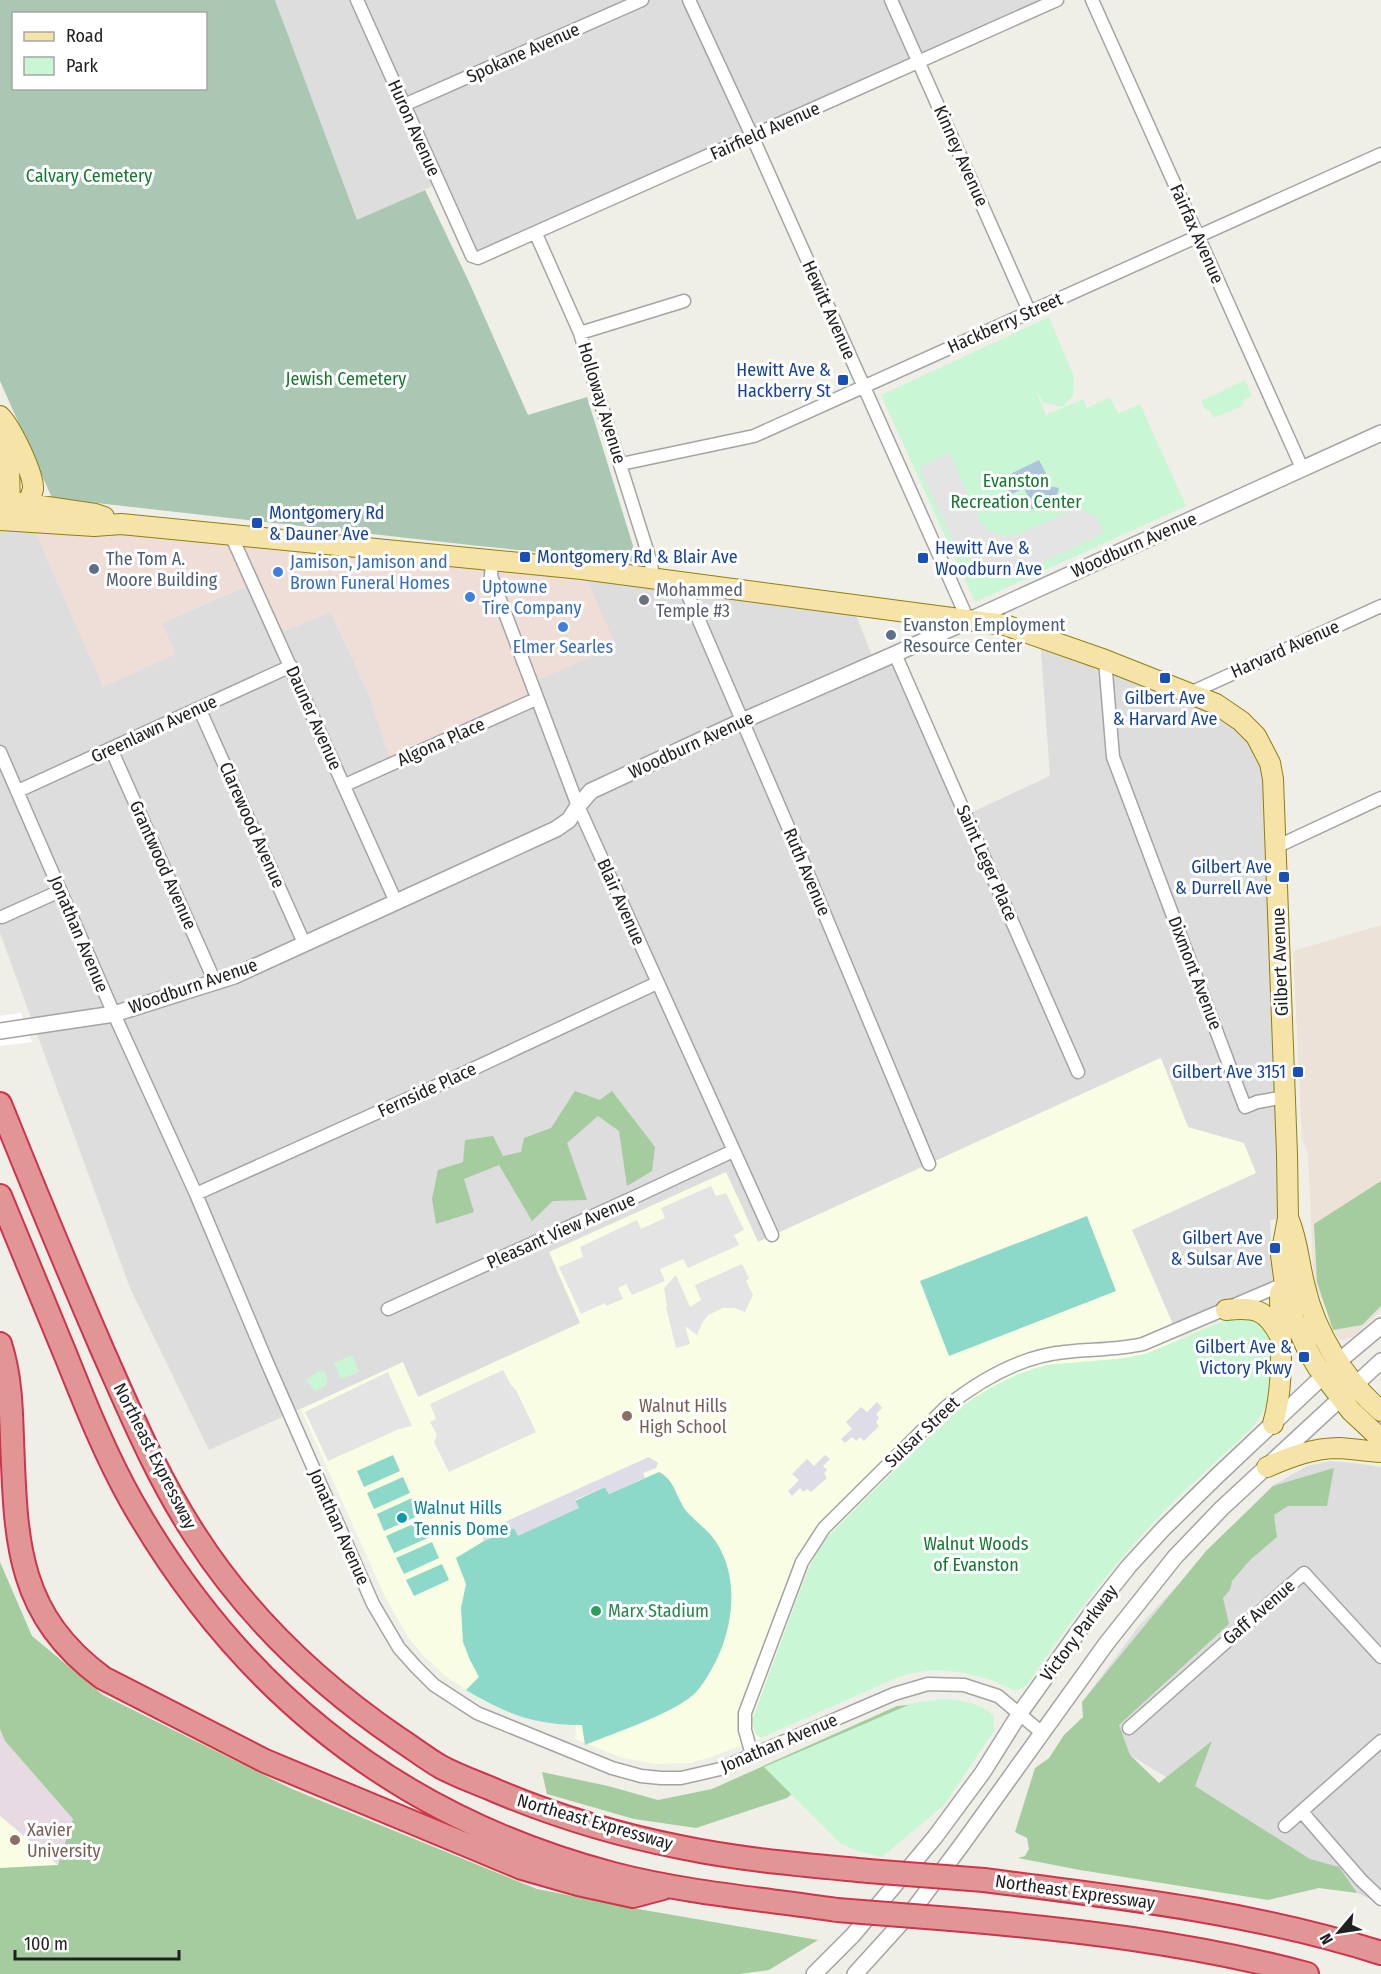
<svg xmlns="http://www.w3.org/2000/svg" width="1381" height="1974" viewBox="0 0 1381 1974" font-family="'Fira Sans Condensed',sans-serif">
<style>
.residential{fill:#dedddd}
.commercial{fill:#efded8}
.industrial{fill:#e8dae3}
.education{fill:#f8fde4}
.military{fill:#ece2d8}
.forest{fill:#a4cc9f}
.cemetery{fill:#aac7b4;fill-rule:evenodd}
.park{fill:#c9f6d5}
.pitch{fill:#8cd9ca}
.parking{fill:#e4e4e4}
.plaza{fill:#dedce6}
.water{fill:#abc6da}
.pier{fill:#fff}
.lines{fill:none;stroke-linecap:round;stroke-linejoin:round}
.minor-casing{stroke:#a4a4a4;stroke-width:15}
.tertiary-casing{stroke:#a4a4a4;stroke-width:18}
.primary-casing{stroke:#917f0c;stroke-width:22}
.motorway-casing{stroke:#ce344b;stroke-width:26}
.minor{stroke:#fff;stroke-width:12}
.tertiary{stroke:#fff;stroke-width:15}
.primary{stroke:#f5e3a7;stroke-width:20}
.motorway{stroke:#e19695;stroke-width:22}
.motorway-bridge-casing{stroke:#ce344b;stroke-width:26;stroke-linecap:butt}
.motorway-bridge{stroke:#e19695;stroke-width:22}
.transit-dot{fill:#1a4fb4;stroke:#fff;stroke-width:2}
.service-dot{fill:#5c6f8a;stroke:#fff;stroke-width:2}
.shop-dot{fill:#3f7fe0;stroke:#fff;stroke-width:2}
.worship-dot{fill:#6b7280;stroke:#fff;stroke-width:2}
.education-dot{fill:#8d6e63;stroke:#fff;stroke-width:2}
.culture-dot{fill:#0f9aa8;stroke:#fff;stroke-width:2}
.leisure-dot{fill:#2e9e5b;stroke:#fff;stroke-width:2}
.labels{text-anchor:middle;stroke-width:6;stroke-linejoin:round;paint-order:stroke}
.street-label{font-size:18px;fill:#202020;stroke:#fff}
.park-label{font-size:18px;fill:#147830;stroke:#fff}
.transit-label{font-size:18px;fill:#164399;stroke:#fff;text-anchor:end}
.service-label{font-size:18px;fill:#4e5e75;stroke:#fff;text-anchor:start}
.shop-label{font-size:18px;fill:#366cbe;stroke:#fff;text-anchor:start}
.worship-label{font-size:18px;fill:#5b616d;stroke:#fff;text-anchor:start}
.education-label{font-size:18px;fill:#785e54;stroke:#fff;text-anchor:start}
.culture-label{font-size:18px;fill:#0d838f;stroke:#fff;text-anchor:start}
.leisure-label{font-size:18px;fill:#27864d;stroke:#fff;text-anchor:start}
</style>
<rect width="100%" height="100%" fill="#f0efe7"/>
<path class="residential" d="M275,0H1057L478,258L439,183L357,221Z
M0,520L31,523L162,623L253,583L331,612L369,695L392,764L530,683L582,569L852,605L875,663L895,654L966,815L1050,776L1040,638L1190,693L1264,749L1288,1218L1270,1220L1273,1289L1226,1310L1173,1324L1132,1230L1244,1143L1188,1128L1160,1058L758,1242L726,1172L581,1323L418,1397L402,1363L209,1450L130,1288L0,933Z
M1330,1461L1354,1463L1381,1467V1904L1357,1893L1130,1755L1082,1702L1138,1627L1272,1486L1307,1466Z"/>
<path class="commercial" d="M31,523L582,569L616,646L531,683L536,699L391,764L369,695L331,612L277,634L253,583L162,623L176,654L103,687Z"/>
<path class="industrial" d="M0,1729L5,1741L73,1819L58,1865L0,1816Z"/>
<path class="education" d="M1161,1058L1188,1127L1244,1143L1256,1173L1132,1230L1180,1341L1135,1357L1047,1365L1032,1369L992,1387L957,1409L941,1424L830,1534L819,1548L807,1572L752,1720L754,1732L761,1738L711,1757L690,1763L657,1764L623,1758L575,1739L576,1724L497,1707L482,1700L444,1675L423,1655L408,1637L385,1597L301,1409L403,1362L418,1397L580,1323L549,1252L726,1172L758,1242Z
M0,1816L58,1865L0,1868Z"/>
<path class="military" d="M1381,925V1311L1353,1337L1341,1340L1336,1335L1316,1285L1313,1271L1308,1153L1302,1139L1293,951Z"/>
<path class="forest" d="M575,1091L600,1100L612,1091L655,1147L652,1171L627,1186L619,1131L598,1116L567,1143L587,1200L553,1201L532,1221L499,1165L464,1179L474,1212L436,1224L432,1199L438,1170L463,1162L465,1140L493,1136L503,1156L521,1152L524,1138L551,1128Z
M1381,1181V1306L1362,1325L1333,1330L1317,1282L1314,1224Z
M1334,1468L1327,1506H1288L1274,1515L1277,1537L1250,1560L1232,1581L1230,1590L1223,1598L1229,1624L1119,1725L1130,1755L1159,1783L1212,1741L1195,1786L1310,1859L1339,1867L1357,1893L1319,1888L1268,1900L1080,1870L1018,1858L1025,1856L1029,1849L1027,1838L1015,1832L1035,1768L1049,1758L1064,1735L1083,1717L1082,1702L1206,1551L1273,1486Z
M0,1562L32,1636L103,1695L292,1789L537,1889L638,1909L818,1940L769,1970L739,1974H0V1868L58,1865L73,1819L5,1741L0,1729Z
M947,1701L803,1784L787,1798L696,1828L634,1819L547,1794L542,1772L608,1786L658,1800L712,1789L897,1706Z"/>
<path class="cemetery" d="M0,0H275L357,220L425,190L469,282L528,415L587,397L638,562L479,546L52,498L0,381ZM14,14H206V88H14Z"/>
<path class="park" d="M1049,317L1074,377L1073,396L1062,407L1043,402L1035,389L1046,415L1083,399L1087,408L1110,397L1118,414L1140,404L1186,506L975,602L881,395Z
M1245,380L1252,396L1244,400L1242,406L1214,418L1210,411L1205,409L1201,401Z
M1233,1317L1235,1321C1249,1316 1264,1321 1270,1336C1272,1344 1270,1356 1270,1365C1271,1376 1272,1387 1269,1398C1266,1408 1259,1418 1253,1427C1225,1453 1196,1479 1169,1506C1116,1560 1069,1622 1027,1685L1018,1690H1013L992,1680L960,1672L933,1670L912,1673L896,1678L761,1738L756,1735L752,1720L807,1572L819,1548L830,1534L957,1409L992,1387L1018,1374L1047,1365L1119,1359L1146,1354Z
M352,1355L359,1372L341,1379L334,1363Z
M319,1371L325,1373L328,1378L326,1386L314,1391L306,1380Z
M943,1699C959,1700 984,1703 994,1717V1731L944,1805L882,1857L855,1850L840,1843L764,1767L913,1703Z"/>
<path class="pitch" d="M1087,1216L1116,1291L949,1356L920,1281Z
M393,1455L400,1471L364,1487L357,1471Z
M659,1472C677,1481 676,1502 690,1515C697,1522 704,1528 710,1534C740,1569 735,1623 716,1661C710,1672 703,1686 693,1695C668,1716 616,1732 585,1745L582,1725C535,1725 506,1714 466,1690L479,1677L470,1660L463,1642L461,1608L466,1584L456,1558L484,1541L514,1528L518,1535L578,1508L575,1501L605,1487L609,1494Z
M403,1477L410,1493L374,1509L367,1493Z
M412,1498L420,1515L384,1531L377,1514Z
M422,1520L430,1537L394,1553L386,1536Z
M432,1542L439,1558L404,1574L396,1558Z
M442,1564L449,1580L414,1596L406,1580Z"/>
<path class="parking" d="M949,452L981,523L991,532L1004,536L1018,535L1074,509L1096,516L1104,533L1043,562L1021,569L997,570L971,560L959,552L919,468Z
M711,1186L716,1196L726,1193L744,1230L734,1235L739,1245L688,1268L683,1259L660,1269L665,1281L632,1295L626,1284L618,1288L623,1299L606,1306L605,1303L581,1314L559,1267L583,1257L580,1247L637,1220L641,1229L665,1218L661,1208Z
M742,1264L749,1278L746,1281L753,1295L745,1312L734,1308H723L708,1315L702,1323L697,1335L685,1326L690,1344L676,1348L666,1307L667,1306L664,1288L676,1275L690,1307L701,1300L695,1285Z
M503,1370L511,1385L516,1390L536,1432L449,1472L434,1442L437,1435L430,1422L436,1419L430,1404Z
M388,1372L412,1426L399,1429L328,1461L305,1412Z"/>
<path class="plaza" d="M877,1402L882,1408L876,1414L879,1418L876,1422L879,1426L864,1441L860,1437L856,1441L852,1437L845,1443L841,1439L852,1429L846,1422L861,1407L867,1412Z
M825,1455L830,1459L823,1466L827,1470L824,1473L827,1478L811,1492L807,1489L803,1492L800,1488L792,1496L788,1491L799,1480L792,1474L807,1459L814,1466Z
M649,1457L658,1463L656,1468L643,1473L645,1478L609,1494L605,1487L575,1500L579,1508L518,1536L514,1528L484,1541L477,1527L484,1524L487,1530Z"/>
<path class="water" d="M1039,460L1048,477L1041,481L1043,485L1059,488C1056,504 1046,509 1030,509V500L1024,488L1010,495L1002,478Z"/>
<path class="pier" d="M21,1013L32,1042L0,1046V1016Z"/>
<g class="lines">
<defs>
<path id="minor" d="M357,0L472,256L478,258L1057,0
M689,0L752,136L968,620
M891,0L1030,313
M1092,0L1302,468
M404,105L642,0
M536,234L580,333L595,385L651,563L653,577
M580,333L684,301
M621,464L754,436L1381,154
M231,535L396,902
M492,561L491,576L578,806L772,1235
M682,581L795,843L929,1164
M895,654L1078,1072
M1105,660L1113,757L1245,1107L1257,1102L1285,1097
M1190,693L1381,606
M199,708L304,943
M111,749L211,973L213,982
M0,752L114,1014L196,1194L266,1360L373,1604L399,1648L416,1667L434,1685L477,1713L612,1768L641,1776L661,1778H681L720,1769L894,1694L928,1684L964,1685L998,1696L1041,1732
M345,785L536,699
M18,791L291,666
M1276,847L1381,798
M2,917L60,891
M196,1194L434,1087L657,983
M388,1309L639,1195L733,1151
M1129,1728L1304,1573L1381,1657
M752,1755L745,1730V1713L802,1562L824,1528L946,1407C980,1380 1022,1356 1065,1352C1092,1349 1117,1350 1143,1344L1286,1283
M1302,1812L1361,1880L1381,1899
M1285,1826L1381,1741"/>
<path id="tertiary" d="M0,1031L114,1014L234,976L556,829L569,820L578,806L591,791L742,721L895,654L1381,433
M814,1974L853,1935L935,1837L983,1772L1020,1713L1091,1614L1129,1566L1164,1528L1216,1477L1339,1361L1381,1326
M855,1974L913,1910L963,1843L1106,1644L1175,1557L1222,1508L1381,1361"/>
<path id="primary" d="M0,416C11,427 34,474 33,489C31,498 25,508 22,516
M0,429L9,464L10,515
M0,500L95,514L104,517
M0,520L94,526L121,524L582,569L1005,625L1105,660L1216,704L1241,721L1256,736L1270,763L1273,779L1287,1154L1288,1218L1281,1255L1286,1293L1294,1320L1308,1351L1318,1368L1351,1411L1381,1439
M1289,1220C1298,1242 1299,1265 1305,1287C1315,1332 1346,1382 1381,1411
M1226,1310C1255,1307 1266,1309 1280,1336
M1273,1424C1285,1382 1280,1337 1280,1293
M1267,1467C1290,1457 1313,1448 1339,1448C1353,1449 1367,1451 1381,1452"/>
<path id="motorway" d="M0,1104C33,1186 67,1268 102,1349C130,1412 157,1477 195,1535C247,1616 320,1685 399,1739C413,1748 427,1759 441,1767C456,1775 472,1781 487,1787C549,1814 614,1834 680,1847C742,1860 805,1865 868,1871
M0,1196C22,1250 44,1303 66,1356C86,1406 106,1456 132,1502C241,1693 401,1818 613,1874C686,1893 763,1899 837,1910
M0,1344C10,1375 11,1406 12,1439C16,1539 15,1613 103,1678L265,1761L522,1868L578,1884L633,1896L663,1888
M984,1880C1118,1897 1252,1912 1381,1953
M951,1919C1070,1929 1191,1943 1307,1974"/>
</defs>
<use href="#minor" class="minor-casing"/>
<use href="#tertiary" class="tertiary-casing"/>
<use href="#primary" class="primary-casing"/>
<use href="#motorway" class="motorway-casing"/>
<use href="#minor" class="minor"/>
<use href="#tertiary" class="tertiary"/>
<use href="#primary" class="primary"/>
<use href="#motorway" class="motorway"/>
<defs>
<path id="motorway-bridge" d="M868,1871L984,1880
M837,1910L951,1919"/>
</defs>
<use href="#motorway-bridge" class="motorway-bridge-casing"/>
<use href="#motorway-bridge" class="motorway-bridge"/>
</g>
<g class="transit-dot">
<rect x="837" y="374" width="12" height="12" rx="3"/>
<rect x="251" y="517" width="12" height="12" rx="3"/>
<rect x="519" y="551" width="12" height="12" rx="3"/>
<rect x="917" y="552" width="12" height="12" rx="3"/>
<rect x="1159" y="672" width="12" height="12" rx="3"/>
<rect x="1278" y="871" width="12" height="12" rx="3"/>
<rect x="1292" y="1066" width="12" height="12" rx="3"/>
<rect x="1269" y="1242" width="12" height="12" rx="3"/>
<rect x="1298" y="1351" width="12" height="12" rx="3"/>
</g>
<g class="service-dot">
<circle cx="94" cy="569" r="6"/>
<circle cx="891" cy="635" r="6"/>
</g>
<g class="shop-dot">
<circle cx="278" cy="572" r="6"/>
<circle cx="470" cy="597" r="6"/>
<circle cx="563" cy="627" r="6"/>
</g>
<circle class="worship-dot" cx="644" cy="600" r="6"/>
<g class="education-dot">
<circle cx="627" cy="1416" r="6"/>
<circle cx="15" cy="1840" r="6"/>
</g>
<circle class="culture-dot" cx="402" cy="1518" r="6"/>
<circle class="leisure-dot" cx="596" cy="1611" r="6"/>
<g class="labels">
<g class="street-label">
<text transform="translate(523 53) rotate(-24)" y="6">Spokane Avenue</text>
<text transform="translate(414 128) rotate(66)" y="6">Huron Avenue</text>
<text transform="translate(765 131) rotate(-24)" y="6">Fairfield Avenue</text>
<text transform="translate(961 156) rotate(66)" y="6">Kinney Avenue</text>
<text transform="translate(1197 234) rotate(66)" y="6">Fairfax Avenue</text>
<text transform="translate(829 310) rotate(66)" y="6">Hewitt Avenue</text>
<text transform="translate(1005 323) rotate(-24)" y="6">Hackberry Street</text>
<text transform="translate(602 403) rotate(73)" y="6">Holloway Avenue</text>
<text transform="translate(1134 545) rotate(-24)" y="6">Woodburn Avenue</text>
<text transform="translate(1285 649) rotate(-24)" y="6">Harvard Avenue</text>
<text transform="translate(314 718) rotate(66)" y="6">Dauner Avenue</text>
<text transform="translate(154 729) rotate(-25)" y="6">Greenlawn Avenue</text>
<text transform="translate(441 742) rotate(-24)" y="6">Algona Place</text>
<text transform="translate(691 745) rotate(-25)" y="6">Woodburn Avenue</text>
<text transform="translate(252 825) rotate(66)" y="6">Clarewood Avenue</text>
<text transform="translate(987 863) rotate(66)" y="6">Saint Leger Place</text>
<text transform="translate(163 865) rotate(66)" y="6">Grantwood Avenue</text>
<text transform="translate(807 872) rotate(67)" y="6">Ruth Avenue</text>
<text transform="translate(621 902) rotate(66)" y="6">Blair Avenue</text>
<text transform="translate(79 934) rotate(67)" y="6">Jonathan Avenue</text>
<text transform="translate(1280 962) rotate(-92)" y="6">Gilbert Avenue</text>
<text transform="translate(1195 973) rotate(69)" y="6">Dixmont Avenue</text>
<text transform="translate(193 986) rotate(-19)" y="6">Woodburn Avenue</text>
<text transform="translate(427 1090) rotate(-25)" y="6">Fernside Place</text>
<text transform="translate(561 1231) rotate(-24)" y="6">Pleasant View Avenue</text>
<text transform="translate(922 1432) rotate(-43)" y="6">Sulsar Street</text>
<text transform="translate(155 1456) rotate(63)" y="6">Northeast Expressway</text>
<text transform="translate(339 1527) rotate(66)" y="6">Jonathan Avenue</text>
<text transform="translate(1259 1612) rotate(-41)" y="6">Gaff Avenue</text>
<text transform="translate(1079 1633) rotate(-53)" y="6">Victory Parkway</text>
<text transform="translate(779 1743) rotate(-23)" y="6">Jonathan Avenue</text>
<text transform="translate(595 1822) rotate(16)" y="6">Northeast Expressway</text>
<text transform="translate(1075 1892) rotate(8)" y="6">Northeast Expressway</text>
</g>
<g class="park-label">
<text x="89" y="182">Calvary Cemetery</text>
<text x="346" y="385">Jewish Cemetery</text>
<text x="1016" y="487">Evanston<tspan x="1016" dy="21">Recreation Center</tspan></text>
<text x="976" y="1550">Walnut Woods<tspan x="976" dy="21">of Evanston</tspan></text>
</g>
<g class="transit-label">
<text x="831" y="376">Hewitt Ave &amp;<tspan x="831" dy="21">Hackberry St</tspan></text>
<text x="269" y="519" text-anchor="start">Montgomery Rd<tspan x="269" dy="21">&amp; Dauner Ave</tspan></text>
<text x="935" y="554" text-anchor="start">Hewitt Ave &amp;<tspan x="935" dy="21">Woodburn Ave</tspan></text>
<text x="537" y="563" text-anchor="start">Montgomery Rd &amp; Blair Ave</text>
<text x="1165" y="704" text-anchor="middle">Gilbert Ave<tspan x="1165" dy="21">&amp; Harvard Ave</tspan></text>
<text x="1272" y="873">Gilbert Ave<tspan x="1272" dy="21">&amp; Durrell Ave</tspan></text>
<text x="1286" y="1078">Gilbert Ave 3151</text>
<text x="1263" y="1244">Gilbert Ave<tspan x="1263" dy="21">&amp; Sulsar Ave</tspan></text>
<text x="1292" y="1353">Gilbert Ave &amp;<tspan x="1292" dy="21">Victory Pkwy</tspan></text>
</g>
<g class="service-label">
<text x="106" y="565">The Tom A.<tspan x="106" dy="21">Moore Building</tspan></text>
<text x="903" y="631">Evanston Employment<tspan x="903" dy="21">Resource Center</tspan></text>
</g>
<g class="shop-label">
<text x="290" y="568">Jamison, Jamison and<tspan x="290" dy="21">Brown Funeral Homes</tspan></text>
<text x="482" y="593">Uptowne<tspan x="482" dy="21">Tire Company</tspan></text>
<text x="563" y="653" text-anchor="middle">Elmer Searles</text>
</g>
<g class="worship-label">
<text x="656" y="596">Mohammed<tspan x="656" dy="21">Temple #3</tspan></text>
</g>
<g class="education-label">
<text x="639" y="1412">Walnut Hills<tspan x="639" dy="21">High School</tspan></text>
<text x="27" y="1836">Xavier<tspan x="27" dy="21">University</tspan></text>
</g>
<g class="culture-label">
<text x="414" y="1514">Walnut Hills<tspan x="414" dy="21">Tennis Dome</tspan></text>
</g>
<g class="leisure-label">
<text x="608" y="1617">Marx Stadium</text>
</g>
</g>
<rect x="12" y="12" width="195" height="78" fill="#ffffff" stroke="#a6a6a6" stroke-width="1.5"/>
<rect x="24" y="32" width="30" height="9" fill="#f5e3a7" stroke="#a6a6a6" stroke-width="1.5"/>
<text x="66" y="42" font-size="18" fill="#202020">Road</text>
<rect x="24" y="57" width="30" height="18" fill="#c9f6d5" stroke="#a6a6a6" stroke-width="1.5"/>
<text x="66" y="72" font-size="18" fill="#202020">Park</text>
<g transform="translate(1339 1932) rotate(241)" stroke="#ffffff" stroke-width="4.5" paint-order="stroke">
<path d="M0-4.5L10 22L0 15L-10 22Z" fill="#202020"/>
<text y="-9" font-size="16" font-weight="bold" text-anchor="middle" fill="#202020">N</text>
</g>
<path d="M15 1950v9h164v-9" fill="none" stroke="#202020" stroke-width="3"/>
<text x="24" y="1950" font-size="18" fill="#202020" stroke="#ffffff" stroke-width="4.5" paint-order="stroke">100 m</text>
</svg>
